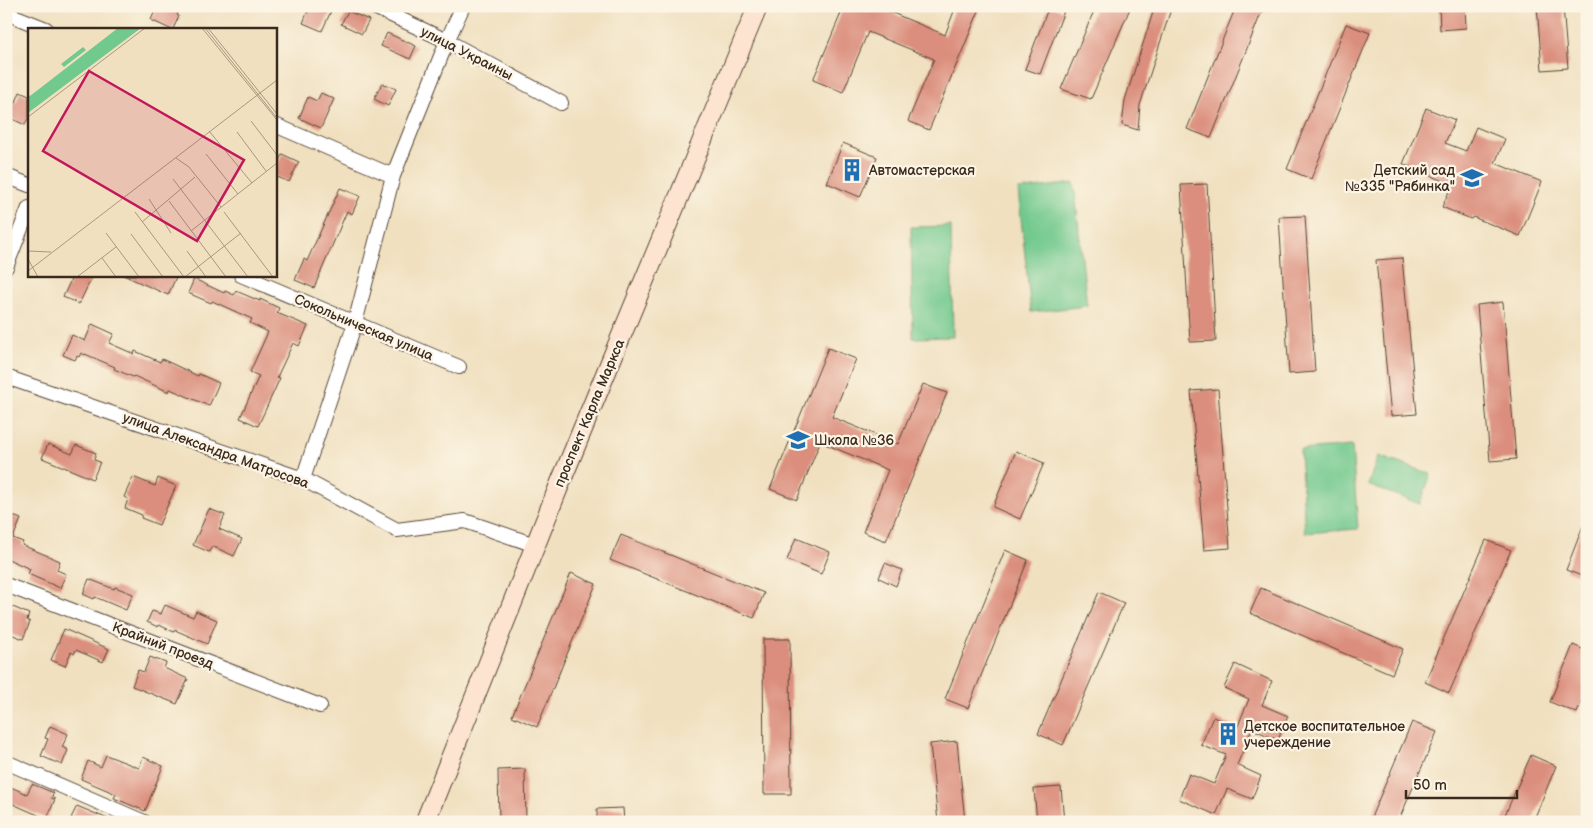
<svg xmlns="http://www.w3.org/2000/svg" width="1593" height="828" viewBox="0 0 1593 828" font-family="'Balsamiq Sans',sans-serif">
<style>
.green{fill:#72c98e;stroke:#567a56}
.building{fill:#db8e7d}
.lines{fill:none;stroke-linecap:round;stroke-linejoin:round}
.street-casing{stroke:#564536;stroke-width:16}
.secondary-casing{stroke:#564536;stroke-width:21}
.street{stroke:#fff;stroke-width:14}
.secondary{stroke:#fde4d0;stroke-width:19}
.labels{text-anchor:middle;stroke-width:4.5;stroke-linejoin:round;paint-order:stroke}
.street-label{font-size:14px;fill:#3b2a1e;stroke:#fcf5e5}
.poi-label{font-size:14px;fill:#3b2a1e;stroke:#fcf5e5;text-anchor:start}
.inset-road{fill:none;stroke:#a8977f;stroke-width:1}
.view{fill:#c2185b;fill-opacity:0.15;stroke:#c2185b;stroke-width:2.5}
.inset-edge{fill:none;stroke:#3b2a1e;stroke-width:2.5}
</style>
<rect width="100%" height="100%" fill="#fcf5e5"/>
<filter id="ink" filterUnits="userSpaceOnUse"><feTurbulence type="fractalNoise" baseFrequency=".02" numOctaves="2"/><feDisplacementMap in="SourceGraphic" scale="10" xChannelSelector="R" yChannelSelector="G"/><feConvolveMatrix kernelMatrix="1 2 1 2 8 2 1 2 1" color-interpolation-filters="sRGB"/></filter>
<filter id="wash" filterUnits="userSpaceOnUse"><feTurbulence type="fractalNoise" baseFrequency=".0096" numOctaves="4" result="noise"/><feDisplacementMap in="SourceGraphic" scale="20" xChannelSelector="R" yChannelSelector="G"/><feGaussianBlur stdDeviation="1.12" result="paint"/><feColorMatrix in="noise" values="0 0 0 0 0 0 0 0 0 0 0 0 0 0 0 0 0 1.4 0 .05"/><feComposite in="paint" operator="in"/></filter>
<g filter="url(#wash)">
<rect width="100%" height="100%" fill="#f0e0c0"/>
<path class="green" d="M1074,183L1087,306L1031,312L1018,190Z
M951,226L953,337L913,338L911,227Z
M1352,446L1358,529L1305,533L1300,450Z
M1378,456L1431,474L1420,504L1368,485Z"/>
<g id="blocks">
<path class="building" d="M157,6H181L177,15L179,16L173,29H170L151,20Z
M310,6H320L331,11L322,31L303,23Z
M844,6H876L945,35L956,6H981L929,130L908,121L934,59L868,32L843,92L813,80Z
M1049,6L1064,11L1040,74L1025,69Z
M1096,6H1131L1091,99L1061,89Z
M1155,6H1172L1140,105L1138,130L1122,125L1125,100Z
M1236,6H1264L1211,138L1187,129Z
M1439,6H1465L1466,28L1440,30Z
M1537,6H1563L1568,68L1542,70Z
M348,11L369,20L362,34L341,24Z
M1346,24L1370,33L1311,179L1287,169Z
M387,33L416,46L410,59L381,46Z
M382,83L396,89L388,106L374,99Z
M20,92L29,96V116L25,125L6,116V98L16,102Z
M321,93L334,99L321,128L299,118L308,97L317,101Z
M1426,108L1455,120L1445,143L1466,151L1476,127L1505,139L1495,163L1542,182L1520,236L1473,217L1471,219L1442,207L1452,185L1403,164Z
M843,143L877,157L860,197L827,183Z
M282,154L299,162L289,182L275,176V170Z
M1207,184L1216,341L1190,342L1181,185Z
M340,188L360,196L352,214L347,211L314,288L295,280L304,259L307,261Z
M1305,216L1315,372L1289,374L1279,217Z
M1402,258L1417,414L1391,416L1376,260Z
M73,275H93L79,304L63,297Z
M123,275H177L168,295Z
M194,279L224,293L225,291L234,295L236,291L260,301V299L279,308L277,313L308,326L299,346L293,343L277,377L280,378L258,426L240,418L258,378L259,376L250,372L268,332L250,323L252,319L212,301L211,303L188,293Z
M1503,302L1516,459L1490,461L1477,305Z
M92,324L114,334L109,343L134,354L135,351L160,362L162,359L198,376L199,374L219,383L209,406L170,389L169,392L134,376L133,377L114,369L115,367L85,354V355L81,353L79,357L77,356L75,360L63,355L72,335L85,341Z
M828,348L856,359L832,417L898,444L923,384L947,393L886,541L863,532L888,470L820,442L797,500L770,489Z
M1218,389L1230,548L1204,550L1191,391Z
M48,444L72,454L76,445L96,453L94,460L100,462L93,479L42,458Z
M1016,451L1044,463L1020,519L993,507Z
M133,477L155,486L158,478L176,486L159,525L141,518L142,515L125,508L128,499L124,497Z
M209,509L225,515L219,529L242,539L234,556L212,546L209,552L193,545Z
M6,513L21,519L13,538L23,542L22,545L60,561L57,570L66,574L60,588L28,574L30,569L6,558Z
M1586,518H1587V578L1566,570Z
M621,535L764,593L754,618L610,560Z
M796,538L830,552L821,574L787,560Z
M1486,540L1511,550L1449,693L1425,682Z
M1005,550L1028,560L968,708L945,699Z
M885,563L902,570L896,586L879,578Z
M571,573L596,584L537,727L512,716Z
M89,579L114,589L115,587L133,594L126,610L95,597L94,599L83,594Z
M1261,588L1403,649L1392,674L1250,613Z
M1099,592L1124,603L1063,745L1038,734Z
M6,604L29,614L27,620L30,622L23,639L6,632Z
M165,605L193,617L196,611L217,620L207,644L175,630L174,632L159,625L158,627L147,622L152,611L161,614Z
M64,629L109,649L103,662L76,650L74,654L71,652L65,666L51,660Z
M763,639H790L791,794H764Z
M1573,645L1587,651V687L1577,713L1550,702Z
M150,657L166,663L164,668L188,679L177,704L132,686L138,670L144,672Z
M1235,664L1272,681L1262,705L1288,716L1278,740L1252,729L1237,765L1261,776L1252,799L1227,789L1216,815L1179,799L1189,774L1214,784L1226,755L1201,745L1213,717L1237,728L1249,699L1224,688Z
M1412,722L1437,732L1398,822H1369Z
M50,726L68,734L62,747L68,750L62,765L41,756L48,739L45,738Z
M957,741L965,822H938L930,744Z
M106,755L139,768L143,757L163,766L145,811L114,798L116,794L81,779L88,761L101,767Z
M1531,755L1556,766L1533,822H1502Z
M525,769L526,822H499L498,770Z
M32,784L54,793L51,798L55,799L47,819L6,801V785L27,794Z
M1061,787L1064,822H1037L1034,789Z
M77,806L115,822H80L71,818Z
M623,808L624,822H597V809Z"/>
</g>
</g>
<g filter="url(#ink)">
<use href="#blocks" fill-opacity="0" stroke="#564536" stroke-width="1"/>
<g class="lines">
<defs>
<path id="street" d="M372,6L447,41L561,103
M6,13L46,29
M275,125L393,176
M6,176L29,185
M6,267L29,208
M241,275L459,367
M6,377L303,479L397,530L465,521L535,545
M303,479L355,323L393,176L447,41L463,6
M6,585L320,706
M6,762L144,822"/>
<path id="secondary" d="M425,822L559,486L758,6"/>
</defs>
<use href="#street" class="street-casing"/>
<use href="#secondary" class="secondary-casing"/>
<use href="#street" class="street"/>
<use href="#secondary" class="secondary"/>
</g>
</g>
<defs>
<symbol id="building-bare" viewBox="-9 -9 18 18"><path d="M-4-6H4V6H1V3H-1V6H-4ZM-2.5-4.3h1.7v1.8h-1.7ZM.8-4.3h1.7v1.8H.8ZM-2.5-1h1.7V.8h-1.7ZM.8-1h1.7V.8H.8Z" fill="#1f6fb2" stroke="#fcf5e5" stroke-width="2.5" paint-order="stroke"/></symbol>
<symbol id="school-bare" viewBox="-9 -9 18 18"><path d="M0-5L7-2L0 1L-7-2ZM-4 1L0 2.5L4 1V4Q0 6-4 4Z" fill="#1f6fb2" stroke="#fcf5e5" stroke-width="2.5" paint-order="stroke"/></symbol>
</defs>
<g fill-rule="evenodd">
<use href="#building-bare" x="836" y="154" width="32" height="32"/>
<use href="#school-bare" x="1456" y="162" width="32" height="32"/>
<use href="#school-bare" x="782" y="424" width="32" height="32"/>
<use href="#building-bare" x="1212" y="718" width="32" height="32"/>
</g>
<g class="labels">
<g class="street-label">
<text transform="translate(467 53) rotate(27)" y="5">улица Украины</text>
<text transform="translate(364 327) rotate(23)" y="5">Сокольническая улица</text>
<text transform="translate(589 413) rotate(-67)" y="5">проспект Карла Маркса</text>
<text transform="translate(216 450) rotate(20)" y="5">улица Александра Матросова</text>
<text transform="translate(163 645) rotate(21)" y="5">Крайний проезд</text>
</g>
<g class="poi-label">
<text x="869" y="175">Автомастерская</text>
<text x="1455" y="175" text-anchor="end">Детский сад<tspan x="1455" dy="16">№335 "Рябинка"</tspan></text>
<text x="814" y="445">Школа №36</text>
<text x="1244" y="731">Детское воспитательное<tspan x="1244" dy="16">учереждение</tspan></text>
</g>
</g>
<g transform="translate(28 28)">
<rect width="249" height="249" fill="#f0e0c0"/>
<path d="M90,0H113L0,85V66L2,68ZM55,19L58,22L36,39L33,36Z" fill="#72c98e"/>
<path class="inset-road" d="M174,0L249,92M177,0L249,90M180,0L249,86M0,89L117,0M223,93L249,127M181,103L224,155M209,104L238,143M178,126L210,166M148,130L161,139L193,179M145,151L220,249M121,171L143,205M141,173L198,249M107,184L156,249M196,184L245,249M114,194L167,149M163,203L249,135M78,205L111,249M103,206L135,249M0,223L23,224M159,223L178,249M74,230L88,249M0,231L10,249M0,243L249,52M49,249L88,219M157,249L213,205"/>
<path class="view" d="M61,43L216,132L169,213L15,123Z"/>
<rect width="249" height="249" class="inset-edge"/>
</g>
<rect width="1593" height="828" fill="none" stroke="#fcf5e5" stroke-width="25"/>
<path d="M1406 790v8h111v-8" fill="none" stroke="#3b2a1e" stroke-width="2.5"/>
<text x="1413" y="790" font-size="15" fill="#3b2a1e" stroke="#fcf5e5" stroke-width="4" paint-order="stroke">50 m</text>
</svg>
